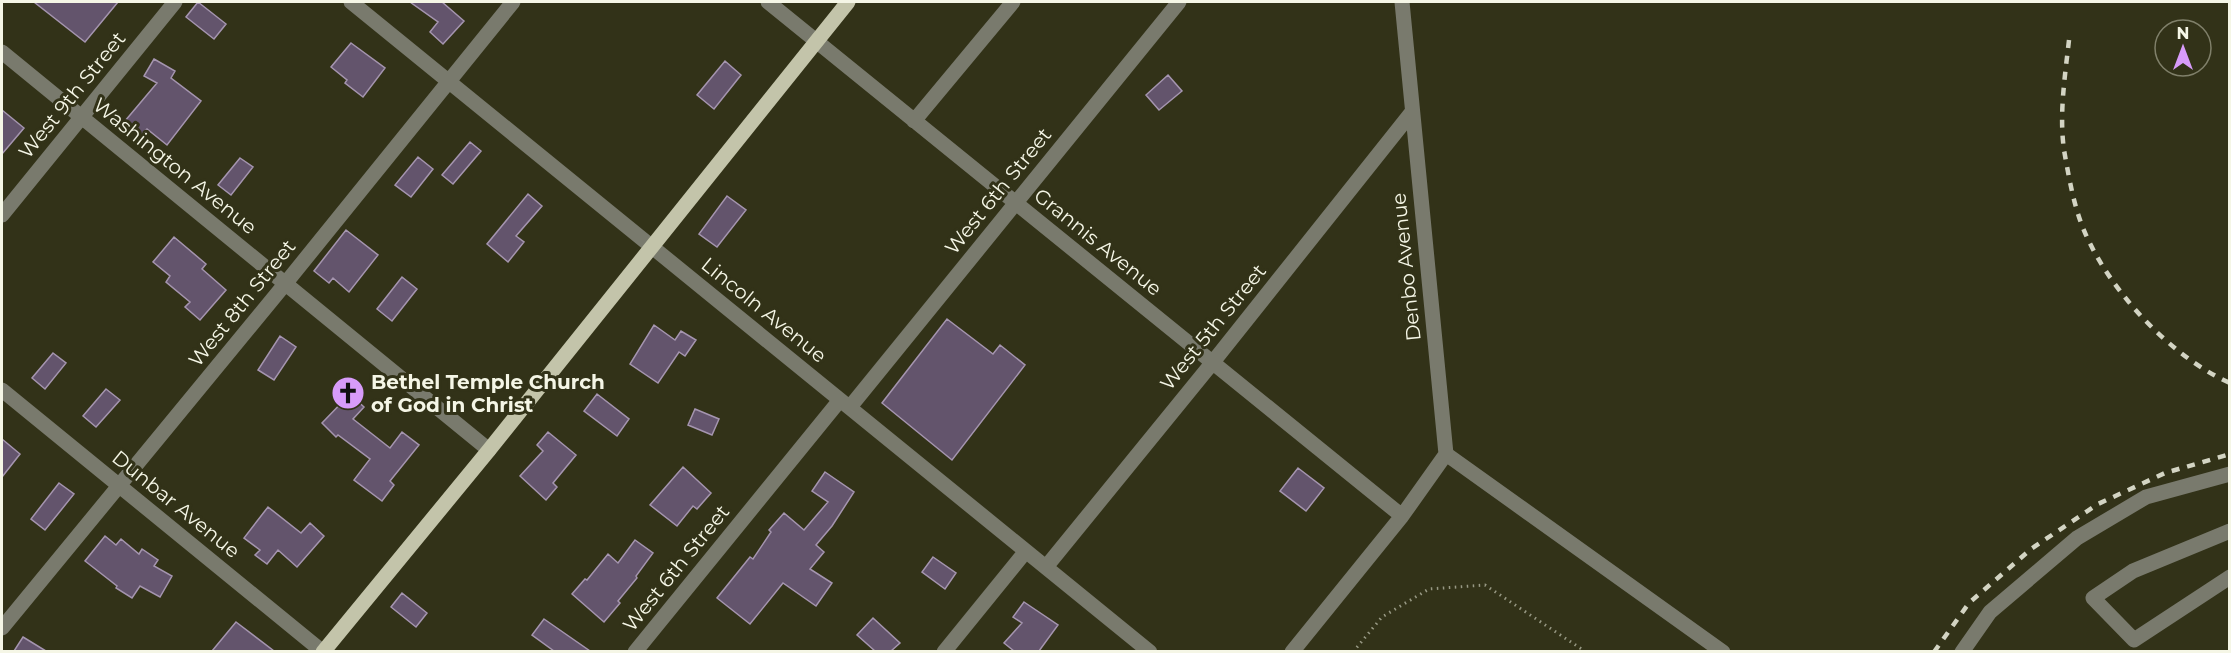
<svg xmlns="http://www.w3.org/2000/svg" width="2231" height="653" viewBox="0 0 2231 653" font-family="Montserrat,sans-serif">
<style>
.building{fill:#63546c;stroke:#a595af;stroke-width:1.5}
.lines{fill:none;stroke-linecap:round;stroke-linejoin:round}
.path{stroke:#989984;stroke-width:3;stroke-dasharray:1.5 4.5;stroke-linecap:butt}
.minor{stroke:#797a6d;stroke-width:15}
.major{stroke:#c3c4aa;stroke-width:15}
.rail{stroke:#d3d4c3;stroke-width:4.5;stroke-dasharray:8 8;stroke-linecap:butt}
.labels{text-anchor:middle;stroke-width:6;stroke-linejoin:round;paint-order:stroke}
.street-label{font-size:20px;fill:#f5f6e6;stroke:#323218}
.poi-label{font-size:20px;font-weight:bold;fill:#f5f6e6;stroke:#323218;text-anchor:start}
</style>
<rect width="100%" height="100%" fill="#323218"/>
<path class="building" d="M34,2H118L85,42Z
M198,2L226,24L214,39L186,17Z
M410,2H442L464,21L443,44L430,32L438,22Z
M351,43L385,68L363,97L345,83L347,80L331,67Z
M154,59L175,71L171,78L201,101L167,145L147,129L141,135L125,121L157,83L144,76Z
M725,61L741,75L714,109L697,95Z
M1168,75L1182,91L1159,110L1146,95Z
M2,110L24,128L2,154Z
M470,142L481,151L453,184L442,175Z
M418,157L433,169L411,197L395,185Z
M240,158L253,167L231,195L218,185Z
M528,194L542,206L516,236L524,242L508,262L487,244Z
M727,196L746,210L717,247L699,234Z
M346,230L378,255L349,292L333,278L329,283L314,271Z
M174,237L206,264L202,269L226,290L200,320L185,307L190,302L166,282L170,276L153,262Z
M402,277L417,289L392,321L377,309Z
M947,319L993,354L1000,345L1025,365L952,460L882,403Z
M654,325L675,340L681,331L696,340L685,356L679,352L658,383L630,364Z
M280,336L296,347L274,380L258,370Z
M53,353L66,363L45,389L32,378Z
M106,389L120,400L96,427L83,416Z
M350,394L364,407L353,419L390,448L402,432L419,445L390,481L394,485L382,501L354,480L370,459L338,435L336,437L322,423Z
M597,394L629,419L617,436L584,411Z
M695,409L719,419L712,435L688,425Z
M548,432L576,455L553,483L557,487L546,500L520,476L543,451L537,445Z
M2,439L20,454L2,477Z
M683,467L711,493L697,509L693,506L677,526L650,505Z
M1298,468L1324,488L1306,511L1280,491Z
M825,472L854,492L832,526L816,545L824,552L810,569L832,583L816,606L783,583L750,624L717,598L750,557L753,559L771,532L769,530L784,513L804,530L828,502L812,491Z
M59,483L74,494L45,530L31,519Z
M268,507L301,533L310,523L324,536L297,567L278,550L267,564L255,555L260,550L244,538Z
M105,536L116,545L121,539L139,554L142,549L158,560L154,566L172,576L160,597L140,586L132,598L116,588L117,586L85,561Z
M635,540L653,553L636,576L637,578L618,601L620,603L604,622L572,594L585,579L587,580L608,554L618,563Z
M933,557L956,573L945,589L922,572Z
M402,593L427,613L416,627L391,607Z
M1024,602L1058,625L1039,651H1014L1004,643L1022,623L1013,617Z
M873,618L900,643L891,651H875L857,635Z
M544,619L590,651H554L532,635Z
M236,622L274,651H212Z
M23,637L46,651H14Z"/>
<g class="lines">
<path class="path" d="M1353,652L1382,617L1429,589L1485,585L1586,652"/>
<path class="minor" d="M351,2L1150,652
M768,2L1402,516
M2,52L489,450
M914,121L1013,2
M2,215L175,2
M2,390L323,652
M850,407L1179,2
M1446,454L1723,652
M2230,531L2133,571L2093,598L2134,640L2230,577
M1046,567L1213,362L1412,112
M2,628L285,284L513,2
M635,652L840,400
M944,652L1026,551
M1292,652L1402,516L1446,454L1402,2
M1962,652L1990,612L2077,538L2146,497L2230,474"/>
<path class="major" d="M323,652L489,450L848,2"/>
<path class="rail" d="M2069,40C2065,76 2059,114 2064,150C2068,172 2072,196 2079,217C2100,281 2168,356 2230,383
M1934,652L1969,603L2031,549L2098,504L2165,473L2230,454"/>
</g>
<defs>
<symbol id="church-disc" viewBox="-11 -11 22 22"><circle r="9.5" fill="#d79bf9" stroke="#323218"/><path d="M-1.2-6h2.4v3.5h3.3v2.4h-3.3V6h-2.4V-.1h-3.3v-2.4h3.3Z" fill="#111"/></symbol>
</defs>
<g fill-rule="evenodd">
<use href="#church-disc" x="329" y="374" width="38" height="38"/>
</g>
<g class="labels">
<g class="street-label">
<text transform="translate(72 95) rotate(-51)" y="7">West 9th Street</text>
<text transform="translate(175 166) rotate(39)" y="7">Washington Avenue</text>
<text transform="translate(998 191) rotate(-51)" y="7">West 6th Street</text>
<text transform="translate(1098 242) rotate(39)" y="7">Grannis Avenue</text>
<text transform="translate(1406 267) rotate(-96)" y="7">Denbo Avenue</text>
<text transform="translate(242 303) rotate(-51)" y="7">West 8th Street</text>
<text transform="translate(764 310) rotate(39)" y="7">Lincoln Avenue</text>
<text transform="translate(1213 327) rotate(-51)" y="7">West 5th Street</text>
<text transform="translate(176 504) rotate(39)" y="7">Dunbar Avenue</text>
<text transform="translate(676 568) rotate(-51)" y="7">West 6th Street</text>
</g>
<g class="poi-label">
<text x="371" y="389">Bethel Temple Church<tspan x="371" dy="23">of God in Christ</tspan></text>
</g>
</g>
<rect width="2231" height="653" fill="none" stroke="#f5f6e6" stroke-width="6"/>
<g transform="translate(2183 48)"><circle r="28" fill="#323218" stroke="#80806a" stroke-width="1.5"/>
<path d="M0-4.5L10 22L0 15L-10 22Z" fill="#d79bf9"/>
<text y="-9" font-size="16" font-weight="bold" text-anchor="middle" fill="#f5f6e6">N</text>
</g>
</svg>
